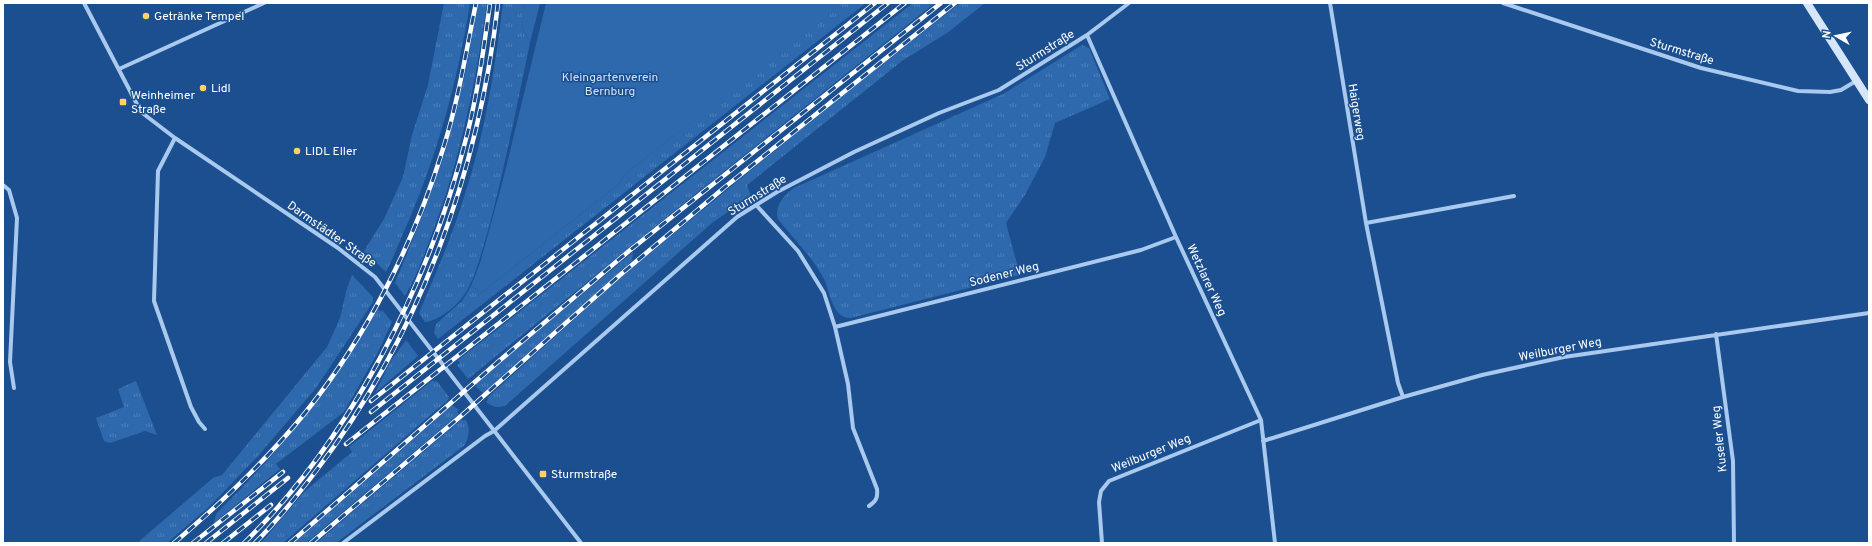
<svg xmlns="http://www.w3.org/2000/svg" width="1872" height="546" viewBox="0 0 1872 546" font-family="Overpass,sans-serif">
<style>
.grass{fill:url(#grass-tufts)}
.garden{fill:#2e69ad}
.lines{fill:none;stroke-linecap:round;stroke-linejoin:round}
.minor{stroke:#a9c9ee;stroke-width:4}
.secondary{stroke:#d6e6fa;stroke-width:8}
.rail-casing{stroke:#fff;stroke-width:4.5}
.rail{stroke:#1b4f8f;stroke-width:3;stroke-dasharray:9;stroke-linecap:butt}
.poi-dot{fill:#ffd166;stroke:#1b4f8f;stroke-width:1.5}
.labels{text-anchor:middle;stroke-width:3;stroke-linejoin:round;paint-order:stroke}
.poi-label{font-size:12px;fill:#fff;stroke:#1b4f8f;text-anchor:start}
.street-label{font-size:12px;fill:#fff;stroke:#1b4f8f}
.park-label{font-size:12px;fill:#cfe3fa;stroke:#1b4f8f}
</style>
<defs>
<pattern id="grass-tufts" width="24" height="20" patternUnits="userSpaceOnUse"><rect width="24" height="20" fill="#2e69ad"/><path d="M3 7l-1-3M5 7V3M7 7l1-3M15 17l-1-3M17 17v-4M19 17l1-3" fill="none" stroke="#4d80b9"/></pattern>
</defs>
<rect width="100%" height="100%" fill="#1b4f8f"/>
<path class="grass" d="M444,3H470C458,80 437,156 406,227C399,242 394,257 386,272L364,251L384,219L403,177L412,135L428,85Z
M478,3H487C476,81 461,157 433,231C425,253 417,276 405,296L395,283L425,209L446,149L465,74Z
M503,3H525L522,27L530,43C517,105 505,166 489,227C483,246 476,278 464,295C457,306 438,321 425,322L419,313C435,275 452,237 464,197C485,134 495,69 503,3Z
M831,3H866L438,339L434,333L436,324L462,301L471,286L481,293L619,184L625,174L831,13Z
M913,3H935L688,200L468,379L457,365L460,363L458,360Z
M960,3H985L947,33L902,61L747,185L751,196L712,223L686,246L505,406C497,408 493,407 486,402L488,400L487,398L622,276L839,98Z
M1082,45L1089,48L1110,99L1055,123L1045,157L1025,195L1006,223L1020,275L851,318C833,319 830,293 825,281C813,257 794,240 778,219C774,206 784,195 794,188L1003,94Z
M633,252L632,261L483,393L476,387L477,386L475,383Z
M352,275L373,297V302L316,388L258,456L210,506L167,543H137L213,478L222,475L327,347L340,318L347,288Z
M378,309L381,312L382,310L392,322L391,324L378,352L344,412L276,464L280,469L214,523L216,514C255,475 292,435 325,390C344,364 360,336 378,309Z
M406,340L418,356L375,393L390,362Z
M433,380L435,382L437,381L449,397L448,400L283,543H261L305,491L352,452L349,447Z
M136,381L157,435L145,431L110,443L104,441L96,418L124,407L118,389Z
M452,405L459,410L457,412L459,414L306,543H294Z
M462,419L464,421L465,419C471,428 469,435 465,445L336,543H316Z"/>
<path class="garden" d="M525,3H540L530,43L522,27Z
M546,3H831L832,13L625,174L619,184L481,293L471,286L480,263L503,180Z"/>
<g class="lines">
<path class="minor" d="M84,3L141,112L175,138L338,248L375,277L581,543
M1330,3L1366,223L1398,383L1403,397
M1503,3L1701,68L1798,91L1830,92L1841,90L1856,81
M1087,35L1176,237L1261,420L1275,543
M119,69L264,3
M175,138L158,171L154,301L191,407L199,422L205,429
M3,185L9,190L17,218L10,362L14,388
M757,206L798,251L824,293L835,327L848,384L853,428L877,489C878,498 876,501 869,506
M1366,223L1514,196
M835,327L1141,250L1176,237
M1716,334L1733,461L1734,543
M1263,441L1403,397L1482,375L1564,357L1869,313
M343,543L485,436L494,431L737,217L777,192L854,152L939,113L999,90L1087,35L1129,3
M1102,543L1099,502L1101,491L1109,481L1261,420"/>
<path class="secondary" d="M1807,3L1869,100"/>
<defs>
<path id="rail" d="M371,401L875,3
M371,412L888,3
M346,444L905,3
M174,543C221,503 266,461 305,413C367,336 414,243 443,149C458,102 466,52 476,3
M193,543L283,472
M206,543L288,478
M223,543L271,505
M244,543C352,438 431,279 467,135C478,91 484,47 490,3
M255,543C277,521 297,496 316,471C419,336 479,172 498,3
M290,543L499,361L629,251L941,3
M311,543L461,416L620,275L725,187L955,3"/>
</defs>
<use href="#rail" class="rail-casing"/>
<use href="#rail" class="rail"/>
</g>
<g class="poi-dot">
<circle cx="146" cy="16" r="4"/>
<circle cx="203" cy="88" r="4"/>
<rect x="119" y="98" width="8" height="8" rx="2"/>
<circle cx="297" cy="151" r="4"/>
<rect x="539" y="470" width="8" height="8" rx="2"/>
</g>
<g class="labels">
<g class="poi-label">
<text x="154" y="20">Getränke Tempel</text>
<text x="211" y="92">Lidl</text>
<text x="131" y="99">Weinheimer<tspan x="131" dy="14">Straße</tspan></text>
<text x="305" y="155">LIDL Eller</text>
<text x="551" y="478">Sturmstraße</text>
</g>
<g class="street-label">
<text transform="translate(1045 50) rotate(-32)" y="4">Sturmstraße</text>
<text transform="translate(1682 51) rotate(17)" y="4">Sturmstraße</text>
<text transform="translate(1357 112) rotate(81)" y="4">Haigerweg</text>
<text transform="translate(757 195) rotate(-32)" y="4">Sturmstraße</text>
<text transform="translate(332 234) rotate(35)" y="4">Darmstädter Straße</text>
<text transform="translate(1004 274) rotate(-14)" y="4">Sodener Weg</text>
<text transform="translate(1207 280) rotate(65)" y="4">Wetzlarer Weg</text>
<text transform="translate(1560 349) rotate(-11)" y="4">Weilburger Weg</text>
<text transform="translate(1719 439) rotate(-96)" y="4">Kuseler Weg</text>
<text transform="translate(1151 453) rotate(-22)" y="4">Weilburger Weg</text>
</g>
<g class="park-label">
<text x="610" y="81">Kleingartenverein<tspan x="610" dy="14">Bernburg</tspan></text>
</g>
</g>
<rect width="1872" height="546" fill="none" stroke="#ffffff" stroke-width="8"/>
<g transform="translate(1836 36) rotate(279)" stroke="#1b4f8f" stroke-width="3" paint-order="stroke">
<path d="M0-3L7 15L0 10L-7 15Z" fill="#ffffff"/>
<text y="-6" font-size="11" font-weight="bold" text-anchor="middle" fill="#ffffff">N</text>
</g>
</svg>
